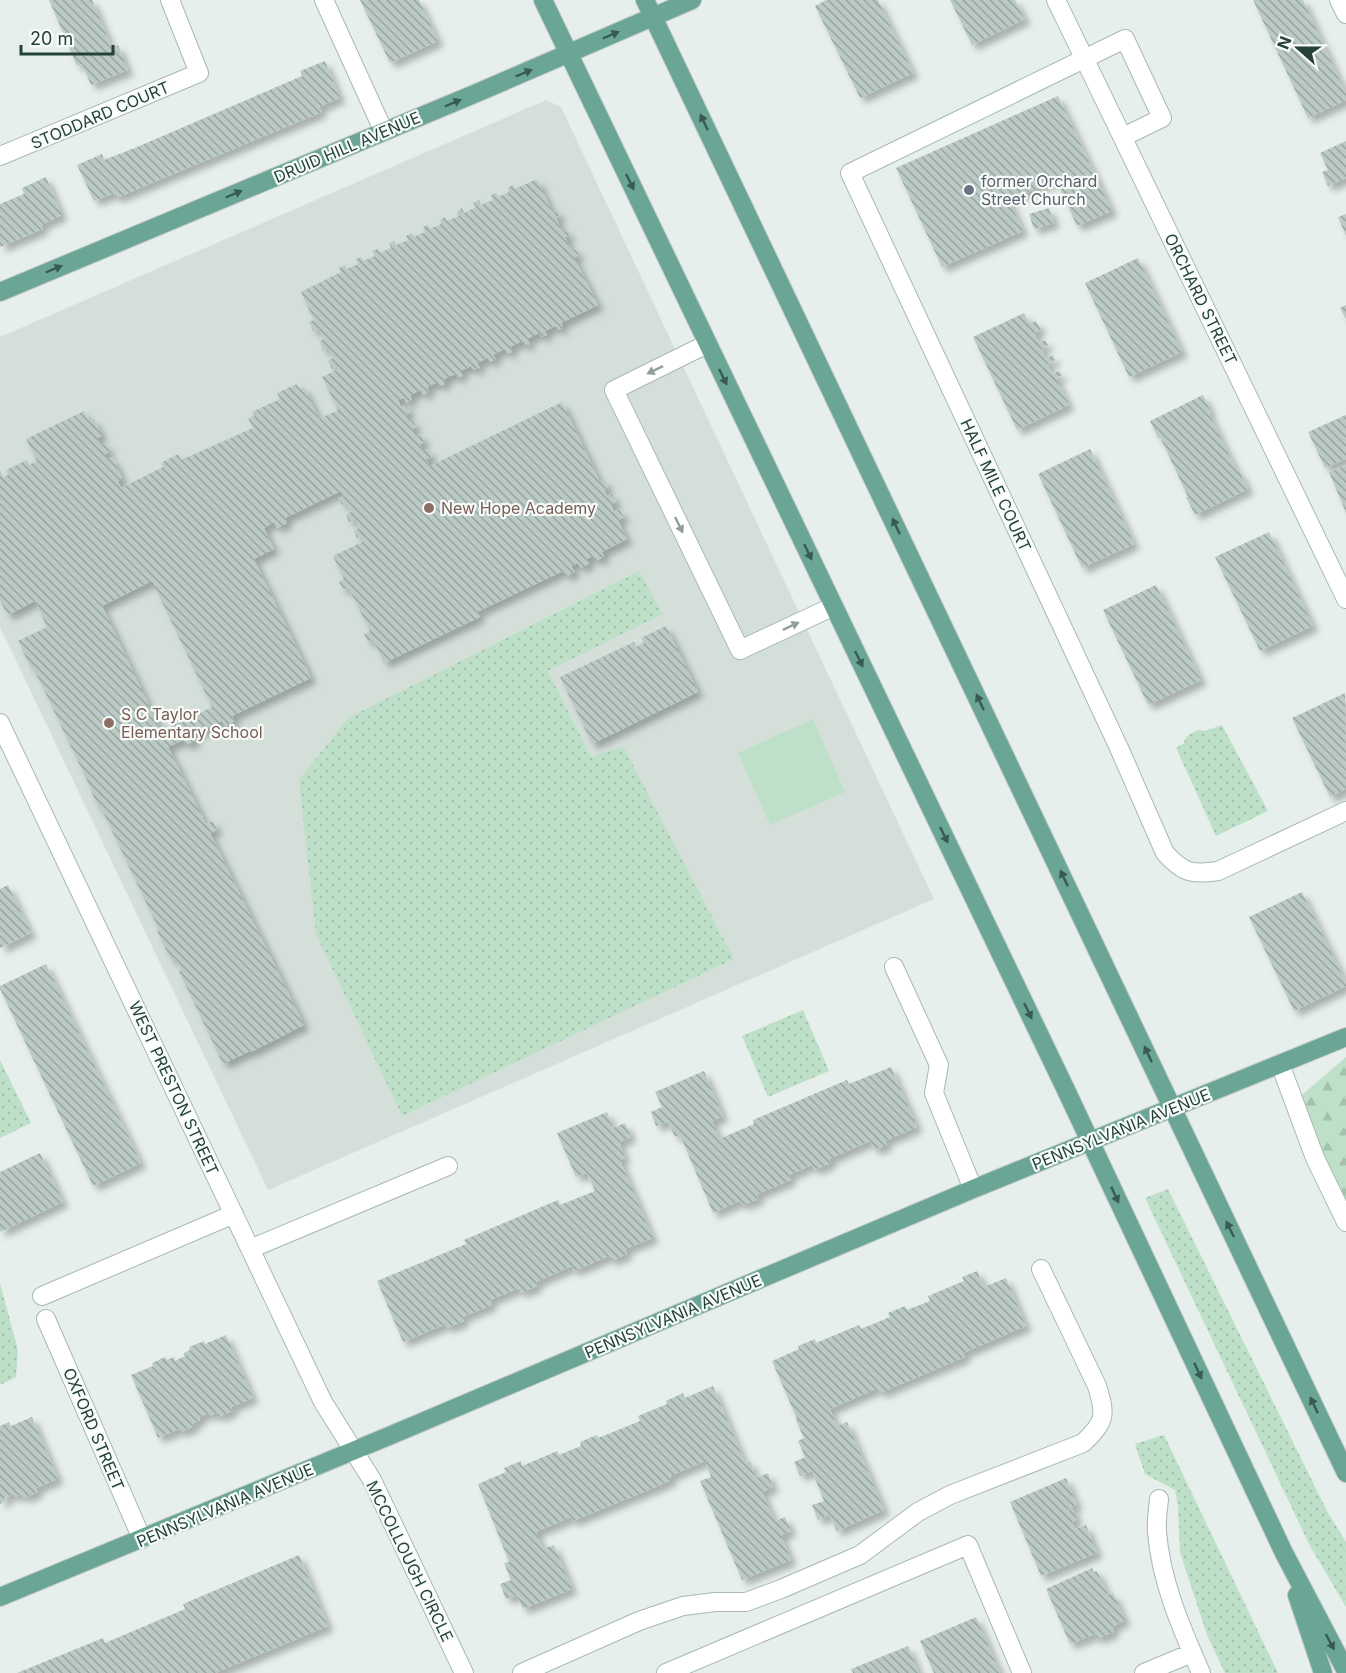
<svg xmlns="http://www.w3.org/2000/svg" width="1346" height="1673" viewBox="0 0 1346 1673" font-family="Inter,sans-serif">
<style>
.built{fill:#d4dfda}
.green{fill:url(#green-dots)}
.forest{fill:url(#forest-firs)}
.pitch{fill:#bfe0c8}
.building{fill:url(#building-back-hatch);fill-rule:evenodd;filter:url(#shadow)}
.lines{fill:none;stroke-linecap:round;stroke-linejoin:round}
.minor-casing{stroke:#a8b8b2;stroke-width:20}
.major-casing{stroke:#c2cac8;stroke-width:20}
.minor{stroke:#fff;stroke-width:18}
.major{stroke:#6aa596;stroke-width:18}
.oneway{fill:#365b51}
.oneway2{fill:#92a09c}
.worship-dot{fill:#6b7280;stroke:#f7fbf9;stroke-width:2}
.education-dot{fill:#8d6e63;stroke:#f7fbf9;stroke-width:2}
.labels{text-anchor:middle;stroke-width:4.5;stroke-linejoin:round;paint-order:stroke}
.street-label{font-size:16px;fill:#24423a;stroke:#f7fbf9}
.worship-label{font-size:16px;fill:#5b616d;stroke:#f7fbf9;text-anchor:start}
.education-label{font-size:16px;fill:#785e54;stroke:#f7fbf9;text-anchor:start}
</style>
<defs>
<pattern id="green-dots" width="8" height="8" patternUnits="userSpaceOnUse" patternTransform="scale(1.5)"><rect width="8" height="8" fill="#bfe0c8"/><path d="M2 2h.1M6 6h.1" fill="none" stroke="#a4c1ad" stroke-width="1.8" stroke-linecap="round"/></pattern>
<pattern id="forest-firs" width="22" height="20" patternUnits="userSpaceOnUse" patternTransform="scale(1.5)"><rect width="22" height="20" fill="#bfe0c8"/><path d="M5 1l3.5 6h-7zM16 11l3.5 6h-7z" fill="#a4c1ad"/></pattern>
<pattern id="building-back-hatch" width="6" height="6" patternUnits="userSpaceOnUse" patternTransform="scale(1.5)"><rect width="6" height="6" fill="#bbcac4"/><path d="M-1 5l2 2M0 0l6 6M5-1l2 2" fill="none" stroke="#98a6a0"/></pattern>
<filter id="shadow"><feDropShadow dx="5.5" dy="5.5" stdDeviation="3" flood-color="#0004"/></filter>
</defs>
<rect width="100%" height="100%" fill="#e6efeb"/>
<path class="built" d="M546,100L561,107L934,899L268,1190L0,627V337Z"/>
<path class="green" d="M639,571L663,614L548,671L591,757L623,746L734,959L402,1116L316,934L299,780L348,718Z
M1222,725L1268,811L1216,836L1176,748L1183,744L1187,736L1198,730L1205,731Z
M803,1010L829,1071L768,1097L742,1036Z
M0,1060L31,1123L0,1138Z
M1168,1189L1327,1511L1346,1542V1607L1310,1546L1145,1198Z
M0,1283L18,1350L16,1377L0,1385Z
M1164,1435L1278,1673H1225L1207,1635L1180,1552L1178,1505L1175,1490L1145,1474L1135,1444Z"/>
<path class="forest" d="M1346,1057V1209L1312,1138L1302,1095Z"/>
<path class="pitch" d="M813,719L845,792L770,825L738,753Z"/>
<path class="building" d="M49,0H92L112,48L118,45L128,70L91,85L82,64L77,66Z
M360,0H419L438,41L390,63Z
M826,0H878L913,73L860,98L815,6Z
M950,0H1015L1025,19L972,45Z
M1253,0H1303L1346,94V100L1308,118Z
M325,61L340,98L319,107L322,112L116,198L114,193L94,201L77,165L102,154L104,160L137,147L302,76L300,71Z
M1058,96L1112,211L1077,226L1056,180L1009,200L1023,231L942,267L896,168Z
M1346,141V178L1328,186L1322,172L1328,170L1320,153Z
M46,177L62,215L41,225L43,229L0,247V204L24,194L22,188Z
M537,179L553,213L558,210L560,215L556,218L563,232L567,230L570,235L565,237L572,251L576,249L579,255L574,257L598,305L561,323L563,328L558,330L556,326L545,331L547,335L541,337L539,333L527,339L530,344L524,346L522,341L510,347L512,352L508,354L505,349L493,355L496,359L490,362L488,358L477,363L480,368L474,370L471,366L460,371L463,376L457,378L455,374L444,379L445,384L440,386L438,382L427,387L429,392L423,395L421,390L410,395L412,400L406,403L404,398L398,400L401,407L406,405L410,413L405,415L409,422L413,420L416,427L412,429L416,437L421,434L424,442L420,444L423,451L428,449L432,457L426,459L430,466L562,402L600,482L605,480L608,487L604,489L607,496L612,494L616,502L611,504L614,512L619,509L624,517L618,520L627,539L602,552L604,557L596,561L593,556L587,559L589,564L581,568L578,563L571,566L575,572L567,576L563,571L477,612L480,617L384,663L373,639L368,642L364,634L370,631L348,587L343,590L339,582L344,579L333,556L364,541L362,536L357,538L354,531L359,528L355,519L349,522L346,515L351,512L346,503L342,505L338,498L344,496L341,491L285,518L287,523L277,528L274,522L264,528L274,549L254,559L311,678L232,716L235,721L225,726L222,721L193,735L195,741L186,745L183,740L168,747L206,824L213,821L217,830L210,833L304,1025L251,1052L250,1051L223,1064L179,971L181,970L175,958L171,960L157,931L159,930L101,808L99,809L91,791H92L34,669L32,670L18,641L47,627L35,601L8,615L0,601V470L3,477L8,475L6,470L27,460L29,465L37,461L26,439L84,411L89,421L94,419L102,436L97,438L101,445L105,443L110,452L105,454L107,459L112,457L122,478L118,481L121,488L163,467L161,463L178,454L181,460L253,428L248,418L254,416L252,412L280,399L277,393L297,384L300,389L304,387L319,419L338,410L322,377L338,369L337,366L332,369L328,361L333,358L328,347L323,350L319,341L324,339L318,328L313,331L309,322L314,320L301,292L341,272L339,268L345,265L347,269L358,264L356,259L361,257L363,261L375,256L372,251L378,249L380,253L391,248L389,243L394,241L396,245L408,240L406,236L412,233L414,237L425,232L423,227L428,225L430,229L441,224L440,220L445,217L447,221L459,216L457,212L462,208L464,213L476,207L473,203L479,200L481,205L493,200L491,195L496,193L498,197L509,192L508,188L513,185L515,189ZM152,581L212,707L161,731L102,606Z
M1049,208L1054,223L1034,229L1029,214Z
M1346,214V236L1338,217Z
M1138,258L1182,352L1129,377L1085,283Z
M1346,305V319L1340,308Z
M1024,313L1029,324L1036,321L1041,330L1034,333L1039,343L1045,340L1048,345L1041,348L1046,359L1053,355L1055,360L1047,364L1053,374L1059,371L1062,375L1056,378L1069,405L1017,430L973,337Z
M1203,395L1211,412L1209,413L1237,472H1240L1248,489L1195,515L1186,497H1188L1160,437L1158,438L1150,421Z
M1346,415V459L1325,468L1308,432Z
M1090,449L1134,544L1082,568L1038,474Z
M1346,465V513L1329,472Z
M1269,532L1313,626L1260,651L1215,557Z
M1156,585L1201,680L1148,705L1103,610Z
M666,626L698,692L592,744L560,677L634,642L636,647L644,643L641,638Z
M1345,693L1346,789L1330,797L1292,718Z
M8,885L31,933L0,948V889Z
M1302,892L1346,983V986L1294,1011L1249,917Z
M46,964L141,1163L93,1186L0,989V986Z
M891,1067L917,1127L885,1141L887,1145L874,1150L870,1141L829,1159L831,1163L814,1170L812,1165L789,1175L791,1180L757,1194L759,1199L742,1205L740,1201L713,1213L680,1135L675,1137L668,1122L656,1126L651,1112L662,1107L655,1092L704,1071L723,1116L712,1121L719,1139L754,1124L753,1120L847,1080L849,1084Z
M607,1112L613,1128L625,1123L631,1137L619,1142L625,1158L620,1160L653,1238L625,1249L627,1254L611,1261L609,1256L574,1271L572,1266L536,1282L537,1286L521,1293L519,1288L490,1300L492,1305L462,1317L464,1321L447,1328L446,1324L403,1342L377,1281L466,1244L464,1240L558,1200L560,1205L595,1191L587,1173L576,1177L557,1133Z
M40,1153L63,1202L0,1232V1172Z
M977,1271L984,1287L1006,1278L1026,1326L963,1353L965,1357L880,1393L878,1388L830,1409L837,1426L847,1422L884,1510L837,1531L829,1515L818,1520L812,1505L824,1501L812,1471L800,1476L794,1462L805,1457L798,1441L804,1438L796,1420L797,1419L772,1361L799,1349L798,1346L815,1339L816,1343L859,1325L861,1329L890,1317L888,1313L905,1306L907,1310L930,1301L928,1296L964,1281L962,1277Z
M226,1335L253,1398L231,1407L233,1411L218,1417L217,1413L210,1416L209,1413L199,1417L200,1420L193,1423L194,1426L181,1432L179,1429L158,1438L131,1375L153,1366L152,1363L165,1357L167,1360L174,1357L175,1361L185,1356L184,1353L190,1350L189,1347L204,1341L205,1344Z
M713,1386L745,1463L750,1461L756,1478L768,1473L773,1487L762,1492L775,1521L785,1517L791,1531L781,1535L791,1560L742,1580L700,1481L711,1477L705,1461L670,1476L671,1480L663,1484L573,1521L571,1517L536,1532L543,1549L554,1545L572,1589L523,1609L517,1595L506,1599L500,1584L511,1580L504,1563L509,1562L478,1484L506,1472L504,1468L521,1461L522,1466L557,1451L559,1455L581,1446L580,1442L597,1435L598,1438L640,1421L638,1416L667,1404L666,1401L683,1393L685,1398Z
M32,1417L58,1479L36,1488L38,1492L24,1498L22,1494L15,1497L14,1494L4,1498L5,1501L0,1504V1426L9,1422L11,1426Z
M1066,1478L1077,1505L1067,1510L1068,1511L1073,1509L1077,1519L1072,1522L1075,1529L1086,1525L1097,1553L1041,1576L1010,1502Z
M299,1555L328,1626L215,1673H17L103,1638L105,1643L185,1609L183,1604Z
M1092,1568L1094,1572L1097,1571L1108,1595L1113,1593L1125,1620L1112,1627L1114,1632L1097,1639L1095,1634L1070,1644L1046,1589Z
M976,1617L1000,1673H934L920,1641Z
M908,1646L919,1673H853L851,1669Z"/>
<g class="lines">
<defs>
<path id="minor" d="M324,0L384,132
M1056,0L1346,599
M1339,0L1346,14
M1123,137L1162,118L1125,39L850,173L1119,748L1165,853C1183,873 1192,875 1218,871L1346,811
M0,156L199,73L170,0
M707,344L614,390L740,650L834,606
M0,723L323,1402L372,1480L464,1673
M894,967L939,1065L934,1093L973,1189
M1280,1064L1315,1158L1346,1222
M250,1249L448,1166
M42,1296L234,1214
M46,1319L142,1539
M1159,1499C1158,1510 1156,1521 1157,1532C1161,1582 1181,1627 1201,1673
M522,1673L639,1621L683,1606L715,1602H746L781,1589L860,1555L918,1512L950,1495L1083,1443C1106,1421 1106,1415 1097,1386L1041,1269
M666,1673L968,1545L1022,1673
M1144,1673L1192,1653"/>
<path id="major" d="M543,0L1066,1090L1284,1553L1346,1671
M645,0L1346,1473
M0,292L479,92L692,0
M1297,1595L1323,1673
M0,1597L389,1436L973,1189L1346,1037"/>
</defs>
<use href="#minor" class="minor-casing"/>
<use href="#major" class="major-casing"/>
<use href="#minor" class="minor"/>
<use href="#major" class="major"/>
</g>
<defs><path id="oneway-solid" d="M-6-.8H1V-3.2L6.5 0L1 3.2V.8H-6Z" transform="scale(1.5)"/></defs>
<g class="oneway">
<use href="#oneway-solid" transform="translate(611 35) rotate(-23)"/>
<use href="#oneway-solid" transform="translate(524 73) rotate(-23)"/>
<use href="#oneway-solid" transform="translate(453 103) rotate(-23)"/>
<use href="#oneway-solid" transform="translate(704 122) rotate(-115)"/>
<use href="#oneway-solid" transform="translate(630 182) rotate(64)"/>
<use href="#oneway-solid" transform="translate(234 194) rotate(-23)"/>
<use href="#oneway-solid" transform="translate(54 269) rotate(-23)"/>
<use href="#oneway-solid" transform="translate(723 377) rotate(64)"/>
<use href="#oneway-solid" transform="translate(896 526) rotate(-115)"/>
<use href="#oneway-solid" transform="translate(808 552) rotate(64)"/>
<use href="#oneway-solid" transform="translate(859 659) rotate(64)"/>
<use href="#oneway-solid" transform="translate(980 702) rotate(-115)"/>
<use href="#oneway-solid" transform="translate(944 835) rotate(64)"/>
<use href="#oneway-solid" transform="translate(1064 878) rotate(-115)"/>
<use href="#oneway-solid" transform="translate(1028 1011) rotate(64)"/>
<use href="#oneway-solid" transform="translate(1148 1054) rotate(-115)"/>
<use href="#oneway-solid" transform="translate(1115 1195) rotate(65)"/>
<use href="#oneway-solid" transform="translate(1230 1229) rotate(-116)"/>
<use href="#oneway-solid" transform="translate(1198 1371) rotate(65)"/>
<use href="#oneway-solid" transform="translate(1314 1405) rotate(-115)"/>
<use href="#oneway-solid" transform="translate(1330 1642) rotate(62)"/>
</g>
<g class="oneway2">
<use href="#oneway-solid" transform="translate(655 370) rotate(154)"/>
<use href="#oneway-solid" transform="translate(679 525) rotate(64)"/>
<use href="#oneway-solid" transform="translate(791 626) rotate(-25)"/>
</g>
<circle class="worship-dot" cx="969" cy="190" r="6"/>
<g class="education-dot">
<circle cx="429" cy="508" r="6"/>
<circle cx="109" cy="723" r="6"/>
</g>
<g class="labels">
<g class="street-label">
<text transform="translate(100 115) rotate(-23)" y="6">STODDARD COURT</text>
<text transform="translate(347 147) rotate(-23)" y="6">DRUID HILL AVENUE</text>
<text transform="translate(1201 299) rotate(64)" y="6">ORCHARD STREET</text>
<text transform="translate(996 485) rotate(65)" y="6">HALF MILE COURT</text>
<text transform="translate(174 1088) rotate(65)" y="6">WEST PRESTON STREET</text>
<text transform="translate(1121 1129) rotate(-22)" y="6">PENNSYLVANIA AVENUE</text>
<text transform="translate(673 1316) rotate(-23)" y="6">PENNSYLVANIA AVENUE</text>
<text transform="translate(94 1429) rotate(67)" y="6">OXFORD STREET</text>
<text transform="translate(225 1505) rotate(-23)" y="6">PENNSYLVANIA AVENUE</text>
<text transform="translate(410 1561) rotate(64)" y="6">MCCOLLOUGH CIRCLE</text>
</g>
<g class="worship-label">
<text x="981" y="187">former Orchard<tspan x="981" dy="18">Street Church</tspan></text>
</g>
<g class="education-label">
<text x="441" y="514">New Hope Academy</text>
<text x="121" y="720">S C Taylor<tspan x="121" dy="18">Elementary School</tspan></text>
</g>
</g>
<g transform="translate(1298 48) rotate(291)" stroke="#f7fbf9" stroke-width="4.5" paint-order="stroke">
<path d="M0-4.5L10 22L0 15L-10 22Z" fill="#24423a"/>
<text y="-9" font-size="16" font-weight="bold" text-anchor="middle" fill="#24423a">N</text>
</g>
<path d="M21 45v9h92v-9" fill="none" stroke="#24423a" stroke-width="3"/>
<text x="30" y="45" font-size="18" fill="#24423a" stroke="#f7fbf9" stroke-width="4.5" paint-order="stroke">20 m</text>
</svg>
